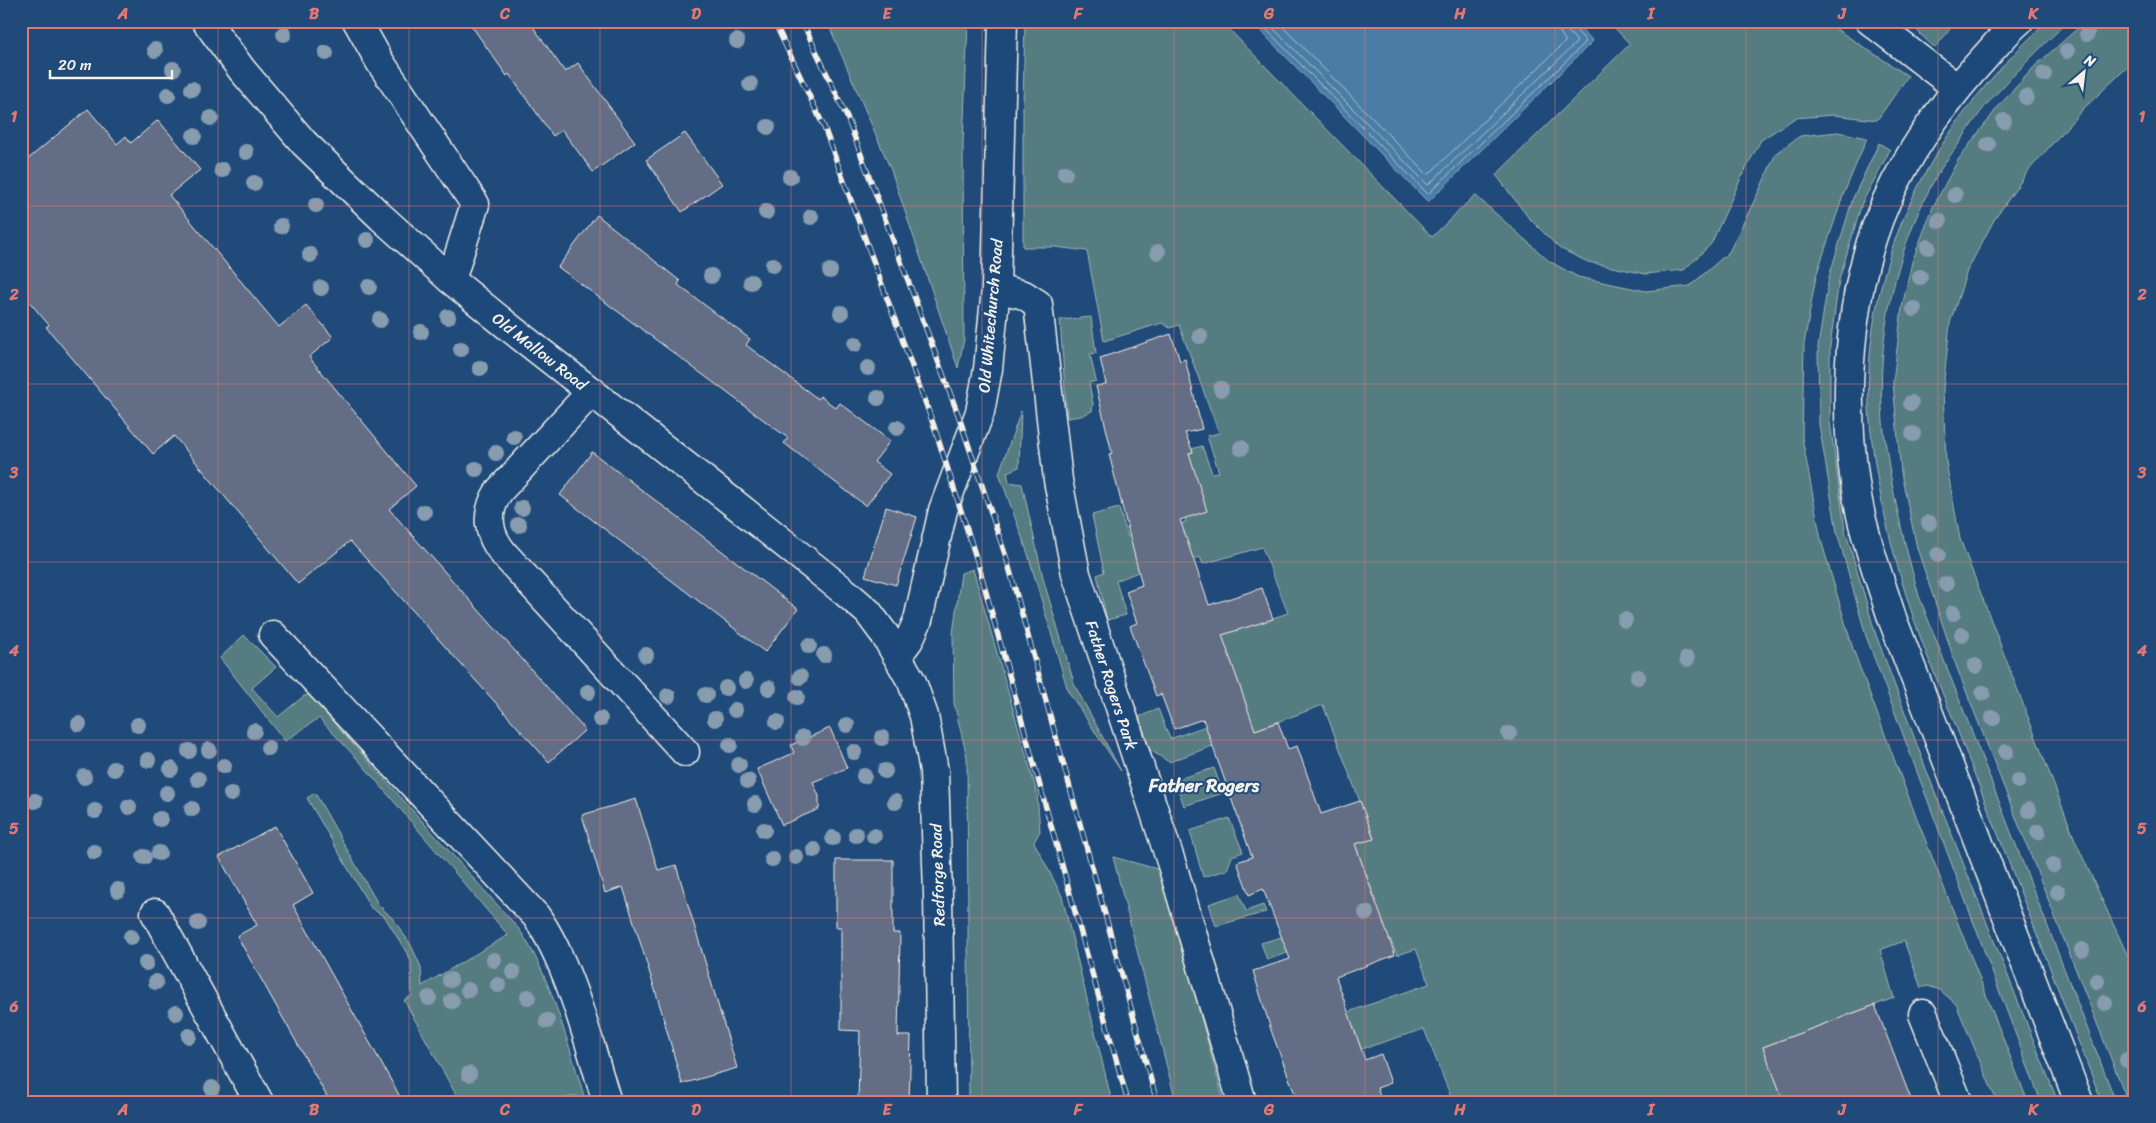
<svg xmlns="http://www.w3.org/2000/svg" width="2156" height="1123" viewBox="0 0 2156 1123" font-family="Sriracha,sans-serif">
<style>
.green{fill:#557b81;stroke:#a4b6b4}
.water{fill:#487da6;stroke:#8dabc0}
.lines{fill:none;stroke-linecap:round;stroke-linejoin:round}
.shore{stroke:#afc3ce;stroke-width:1}
.building{fill:#646d85;stroke:#f4f1e8}
.minor-casing{stroke:#f4f1e8;stroke-width:31}
.minor{stroke:#1f4a7a;stroke-width:28}
.rail-casing{stroke:#f4f1e8;stroke-width:5.5}
.rail{stroke:#1f4a7a;stroke-width:4;stroke-dasharray:11;stroke-linecap:butt}
.tree{fill:#879cae}
.grid{fill:none;stroke:#e27875;stroke-width:1;stroke-opacity:0.55}
.labels{text-anchor:middle;stroke-width:4;stroke-linejoin:round;paint-order:stroke}
.street-label{font-size:16px;fill:#f4f1e8;stroke:#1f4a7a}
.neighbourhood-label{font-size:18px;font-weight:bold;fill:#f4f1e8;stroke:#1f4a7a}
.neatline{fill:none;stroke:#e27875;stroke-width:2}
.grid-label{font-size:16px;text-anchor:middle;font-weight:bold;fill:#e27875}
</style>
<rect width="100%" height="100%" fill="#1f4a7a"/>
<filter id="ink" filterUnits="userSpaceOnUse"><feTurbulence type="fractalNoise" baseFrequency=".02" numOctaves="2"/><feDisplacementMap in="SourceGraphic" scale="10" xChannelSelector="R" yChannelSelector="G"/><feConvolveMatrix kernelMatrix="1 2 1 2 8 2 1 2 1" color-interpolation-filters="sRGB"/></filter>
<g filter="url(#ink)">
<path class="green" d="M827,21H968L963,144L964,339L958,368L891,170Z
M1025,21H1221L1432,237L1475,195L1549,261L1578,277L1646,291L1690,286L1729,252L1761,187L1776,153L1800,136L1838,132L1867,138L1844,193L1816,276L1804,344L1802,437L1821,540L1853,649L1905,788L2028,1102H1997L1956,1004L1940,990L1928,986L1921,988L1904,941L1880,950L1894,998L1763,1047L1784,1102H1438L1451,1097L1424,1029L1334,1058L1348,1012L1429,984L1416,949L1397,955L1390,939L1367,947L1329,938L1267,960L1261,943L1332,922L1330,914L1375,899L1355,844L1374,838L1323,705L1169,762L1150,750L1139,717L1158,709L1170,739L1222,720L1246,705L1222,635L1288,613L1262,547L1203,564L1200,557L1190,560L1187,552L1116,581L1126,615L1107,620L1097,575L1104,572L1092,515L1119,508L1128,537L1186,522L1175,482L1181,455L1193,452L1192,449L1202,446L1212,473L1219,472L1207,436L1219,433L1179,325L1170,328L1162,323L1104,341L1087,251L1055,247H1023V105Z
M1608,21H1824L1908,76L1877,120L1833,115L1795,118L1761,140L1741,178L1711,244L1684,270L1646,274L1588,262L1559,248L1528,217L1496,175L1630,44Z
M1911,21H1956L1935,48L1920,34Z
M2048,21H2068C2040,48 2012,76 1986,105C1978,115 1971,126 1964,136C1956,148 1947,159 1940,170C1897,243 1875,337 1883,422C1889,481 1903,539 1919,596L2116,1102H2102C2057,986 2012,870 1967,755C1948,704 1924,653 1908,601C1886,533 1865,439 1869,369C1877,228 1945,115 2048,21Z
M2086,21H2135V60L2083,109L2028,171L1994,220L1967,271L1950,323L1943,389L1946,462L1960,539L2075,840L2135,972V1102H2128L1957,668L1917,548L1901,473L1893,382L1902,307L1912,262L1933,207L1958,160L1998,107L2035,66Z
M1879,143L1890,150L1862,203L1839,280L1830,346V422L1845,530L1876,635L1929,777L2058,1102H2041L1866,636L1837,532L1819,424L1818,347L1829,277L1853,198Z
M1091,317L1096,353L1090,354L1096,381L1089,383L1093,404L1092,411L1081,416L1067,418L1060,320Z
M1021,411L1019,467L1007,472L1009,482L1022,484L1044,582L1075,686L1121,771L1068,691L1028,554L999,473Z
M973,569L1037,793L1040,831L1034,842L1062,896L1112,1102H969L967,757L954,703L953,634L961,573Z
M244,635L276,667L252,688L278,717L304,696L309,695L519,929C551,975 569,1048 586,1102H578L576,1095L553,1102H460L404,1000L412,996L411,960L385,917L371,908L307,798L315,793L378,904L394,920L411,945L421,967L422,986L508,935L361,763L319,718L285,741L220,658Z
M1214,768L1223,793L1184,806L1175,780Z
M1229,818L1243,852L1232,856L1227,870L1203,877L1190,831Z
M1113,857L1161,870L1224,1102H1176Z
M1239,894L1246,911L1263,905L1266,912L1216,926L1209,904Z"/>
<path class="water" d="M1251,21H1574L1593,41L1428,202Z"/>
<g class="lines">
<path class="shore" d="M1258,21L1428,194L1585,43V40L1572,26L1571,21
M1266,21L1428,185L1576,43V40L1566,29L1564,21
M1277,21L1428,175L1565,42V40L1559,31L1557,21"/>
</g>
<path class="building" d="M468,21H529L565,72L578,63L635,142L593,172L562,130L553,136L509,74L507,76Z
M88,109L117,144L126,136L131,143L158,120L200,170L169,195L279,327L306,305L333,337L309,357L416,486L389,509L585,730L549,762L350,541L298,584L174,436L153,454L46,327L49,325L21,292V165Z
M685,133L722,184L682,212L646,160Z
M597,215L680,281L678,285L750,339L746,345L818,399L820,396L836,408L840,403L890,441L874,462L890,474L866,506L784,443L788,438L558,267Z
M1171,334L1180,361L1185,359L1202,429L1185,433L1193,452L1189,453L1207,511L1180,520L1209,605L1262,588L1273,619L1222,635L1255,730L1278,722L1288,749L1297,746L1321,814L1360,801L1374,839L1355,844L1395,955L1336,977L1365,1060L1381,1054L1391,1083L1377,1088L1382,1102H1298L1272,1033L1253,971L1290,959L1263,889L1249,895L1237,862L1252,857L1203,719L1174,729L1161,694L1156,696L1130,626L1137,623L1126,591L1142,585L1109,454L1112,453L1096,386L1106,384L1100,358Z
M592,452L798,609L765,652L560,495Z
M886,507L917,517L896,585L865,576Z
M830,728L847,768L813,782L819,796V809L782,825L757,769L794,753L791,745Z
M636,799L658,870L676,865L737,1068L682,1084L660,1006L623,887L605,893L582,815Z
M275,826L313,893L293,905L403,1102H330L237,936L257,925L219,857Z
M836,860H893V933H900L898,1036H911L909,1102H858L860,1031L841,1030V927H836Z
M1875,1005L1912,1102H1784L1763,1047Z"/>
<g class="lines">
<defs>
<path id="minor" d="M206,21L242,70L304,143L381,217L451,280L510,328L740,508L845,592L868,612L885,635L912,682L924,716L934,771L938,894L941,1102
M357,21L380,62L475,204L451,280
M1870,21L1957,88
M2019,21C2006,32 1996,45 1985,57C1949,96 1919,137 1895,183C1850,270 1841,387 1855,483C1861,529 1878,574 1892,618L2079,1102
M996,288L1024,295L1038,304L1058,480L1076,574L1173,868L1242,1102
M592,391L499,491C485,513 487,534 504,554L685,752
M273,635L536,916C570,964 589,1044 607,1102
M898,655L909,640L918,620L943,510L980,412L988,369L996,288L1003,21
M155,913L259,1102
M1923,1014L1958,1102"/>
</defs>
<use href="#minor" class="minor-casing"/>
<use href="#minor" class="minor"/>
<defs>
<path id="rail" d="M774,21L824,127L934,426L979,567L1128,1102
M802,21L847,117L959,417L1007,560L1157,1102"/>
</defs>
<use href="#rail" class="rail-casing"/>
<use href="#rail" class="rail"/>
</g>
<g class="tree">
<circle cx="284" cy="34" r="8"/>
<circle cx="2087" cy="34" r="8"/>
<circle cx="737" cy="41" r="8"/>
<circle cx="155" cy="50" r="8"/>
<circle cx="2067" cy="51" r="8"/>
<circle cx="326" cy="53" r="8"/>
<circle cx="173" cy="69" r="8"/>
<circle cx="2044" cy="74" r="8"/>
<circle cx="750" cy="84" r="8"/>
<circle cx="192" cy="89" r="8"/>
<circle cx="168" cy="95" r="8"/>
<circle cx="2026" cy="97" r="8"/>
<circle cx="211" cy="118" r="8"/>
<circle cx="2004" cy="121" r="8"/>
<circle cx="768" cy="127" r="8"/>
<circle cx="194" cy="136" r="8"/>
<circle cx="1988" cy="145" r="8"/>
<circle cx="246" cy="152" r="8"/>
<circle cx="222" cy="170" r="8"/>
<circle cx="1065" cy="173" r="8"/>
<circle cx="790" cy="177" r="8"/>
<circle cx="254" cy="183" r="8"/>
<circle cx="1955" cy="195" r="8"/>
<circle cx="316" cy="205" r="8"/>
<circle cx="766" cy="212" r="8"/>
<circle cx="811" cy="217" r="8"/>
<circle cx="1939" cy="221" r="8"/>
<circle cx="281" cy="226" r="8"/>
<circle cx="367" cy="240" r="8"/>
<circle cx="1928" cy="247" r="8"/>
<circle cx="1158" cy="252" r="8"/>
<circle cx="310" cy="255" r="8"/>
<circle cx="773" cy="265" r="8"/>
<circle cx="830" cy="271" r="8"/>
<circle cx="711" cy="276" r="8"/>
<circle cx="1920" cy="277" r="8"/>
<circle cx="751" cy="282" r="8"/>
<circle cx="369" cy="287" r="8"/>
<circle cx="321" cy="288" r="8"/>
<circle cx="1914" cy="309" r="8"/>
<circle cx="841" cy="313" r="8"/>
<circle cx="448" cy="317" r="8"/>
<circle cx="380" cy="320" r="8"/>
<circle cx="421" cy="332" r="8"/>
<circle cx="1200" cy="336" r="8"/>
<circle cx="855" cy="344" r="8"/>
<circle cx="461" cy="349" r="8"/>
<circle cx="480" cy="368" r="8"/>
<circle cx="868" cy="368" r="8"/>
<circle cx="1221" cy="389" r="8"/>
<circle cx="878" cy="398" r="8"/>
<circle cx="1911" cy="403" r="8"/>
<circle cx="897" cy="428" r="8"/>
<circle cx="1913" cy="434" r="8"/>
<circle cx="514" cy="437" r="8"/>
<circle cx="1241" cy="448" r="8"/>
<circle cx="496" cy="453" r="8"/>
<circle cx="476" cy="469" r="8"/>
<circle cx="522" cy="508" r="8"/>
<circle cx="424" cy="512" r="8"/>
<circle cx="1929" cy="523" r="8"/>
<circle cx="519" cy="525" r="8"/>
<circle cx="1938" cy="555" r="8"/>
<circle cx="1946" cy="584" r="8"/>
<circle cx="1953" cy="613" r="8"/>
<circle cx="1625" cy="620" r="8"/>
<circle cx="1962" cy="635" r="8"/>
<circle cx="809" cy="646" r="8"/>
<circle cx="646" cy="655" r="8"/>
<circle cx="824" cy="655" r="8"/>
<circle cx="1687" cy="659" r="8"/>
<circle cx="1975" cy="666" r="8"/>
<circle cx="800" cy="677" r="8"/>
<circle cx="1638" cy="677" r="8"/>
<circle cx="746" cy="681" r="8"/>
<circle cx="726" cy="688" r="8"/>
<circle cx="769" cy="688" r="8"/>
<circle cx="588" cy="692" r="8"/>
<circle cx="1983" cy="693" r="8"/>
<circle cx="706" cy="695" r="8"/>
<circle cx="668" cy="696" r="8"/>
<circle cx="797" cy="697" r="8"/>
<circle cx="735" cy="710" r="8"/>
<circle cx="1993" cy="718" r="8"/>
<circle cx="600" cy="719" r="8"/>
<circle cx="715" cy="719" r="8"/>
<circle cx="777" cy="722" r="8"/>
<circle cx="79" cy="724" r="8"/>
<circle cx="138" cy="725" r="8"/>
<circle cx="847" cy="725" r="8"/>
<circle cx="254" cy="731" r="8"/>
<circle cx="1509" cy="734" r="8"/>
<circle cx="803" cy="738" r="8"/>
<circle cx="882" cy="738" r="8"/>
<circle cx="730" cy="745" r="8"/>
<circle cx="268" cy="748" r="8"/>
<circle cx="209" cy="750" r="8"/>
<circle cx="189" cy="751" r="8"/>
<circle cx="854" cy="752" r="8"/>
<circle cx="2006" cy="752" r="8"/>
<circle cx="148" cy="760" r="8"/>
<circle cx="739" cy="765" r="8"/>
<circle cx="224" cy="766" r="8"/>
<circle cx="114" cy="769" r="8"/>
<circle cx="171" cy="769" r="8"/>
<circle cx="885" cy="771" r="8"/>
<circle cx="864" cy="776" r="8"/>
<circle cx="84" cy="777" r="8"/>
<circle cx="198" cy="779" r="8"/>
<circle cx="748" cy="781" r="8"/>
<circle cx="2018" cy="781" r="8"/>
<circle cx="167" cy="793" r="8"/>
<circle cx="231" cy="794" r="8"/>
<circle cx="35" cy="801" r="8"/>
<circle cx="895" cy="802" r="8"/>
<circle cx="755" cy="804" r="8"/>
<circle cx="129" cy="807" r="8"/>
<circle cx="192" cy="809" r="8"/>
<circle cx="2029" cy="810" r="8"/>
<circle cx="95" cy="811" r="8"/>
<circle cx="160" cy="819" r="8"/>
<circle cx="764" cy="830" r="8"/>
<circle cx="2038" cy="832" r="8"/>
<circle cx="856" cy="835" r="8"/>
<circle cx="874" cy="836" r="8"/>
<circle cx="833" cy="838" r="8"/>
<circle cx="814" cy="850" r="8"/>
<circle cx="94" cy="852" r="8"/>
<circle cx="159" cy="853" r="8"/>
<circle cx="144" cy="857" r="8"/>
<circle cx="796" cy="857" r="8"/>
<circle cx="772" cy="859" r="8"/>
<circle cx="2053" cy="865" r="8"/>
<circle cx="118" cy="890" r="8"/>
<circle cx="2058" cy="892" r="8"/>
<circle cx="1366" cy="913" r="8"/>
<circle cx="198" cy="923" r="8"/>
<circle cx="131" cy="937" r="8"/>
<circle cx="2082" cy="950" r="8"/>
<circle cx="494" cy="960" r="8"/>
<circle cx="146" cy="963" r="8"/>
<circle cx="513" cy="972" r="8"/>
<circle cx="450" cy="980" r="8"/>
<circle cx="2097" cy="981" r="8"/>
<circle cx="156" cy="982" r="8"/>
<circle cx="498" cy="985" r="8"/>
<circle cx="468" cy="990" r="8"/>
<circle cx="528" cy="997" r="8"/>
<circle cx="429" cy="998" r="8"/>
<circle cx="452" cy="1001" r="8"/>
<circle cx="2105" cy="1003" r="8"/>
<circle cx="176" cy="1013" r="8"/>
<circle cx="547" cy="1021" r="8"/>
<circle cx="189" cy="1036" r="8"/>
<circle cx="2127" cy="1060" r="8"/>
<circle cx="469" cy="1074" r="8"/>
<circle cx="212" cy="1088" r="8"/>
</g>
</g>
<path class="grid" d="M218,21V1102M409,21V1102M600,21V1102M791,21V1102M982,21V1102M1174,21V1102M1365,21V1102M1555,21V1102M1746,21V1102M1938,21V1102M21,206H2135M21,384H2135M21,562H2135M21,740H2135M21,918H2135"/>
<g class="labels">
<g class="street-label">
<text transform="translate(990 316) rotate(-85)" y="6">Old Whitechurch Road</text>
<text transform="translate(540 351) rotate(38)" y="6">Old Mallow Road</text>
<text transform="translate(1112 685) rotate(72)" y="6">Father Rogers Park</text>
<text transform="translate(937 875) rotate(-92)" y="6">Redforge Road</text>
</g>
<g class="neighbourhood-label">
<text x="1204" y="792">Father Rogers</text>
</g>
</g>
<rect width="2156" height="1123" fill="none" stroke="#1f4a7a" stroke-width="55"/>
<g transform="translate(2084 72) rotate(28)" stroke="#1f4a7a" stroke-width="4" paint-order="stroke">
<path d="M0-4L9 19L0 12L-9 19Z" fill="#f4f1e8"/>
<text y="-8" font-size="14" font-weight="bold" text-anchor="middle" fill="#f4f1e8">N</text>
</g>
<path d="M50 70v8h122v-8" fill="none" stroke="#f4f1e8" stroke-width="2.5"/>
<text x="58" y="70" font-size="15" fill="#f4f1e8" stroke="#1f4a7a" stroke-width="4" paint-order="stroke">20 m</text>
<rect x="28" y="28" width="2100" height="1068" class="neatline"/>
<g class="grid-label">
<text x="123" y="19">A</text>
<text x="314" y="19">B</text>
<text x="505" y="19">C</text>
<text x="696" y="19">D</text>
<text x="887" y="19">E</text>
<text x="1078" y="19">F</text>
<text x="1269" y="19">G</text>
<text x="1460" y="19">H</text>
<text x="1651" y="19">I</text>
<text x="1842" y="19">J</text>
<text x="2033" y="19">K</text>
<text x="14" y="122">1</text>
<text x="2142" y="122">1</text>
<text x="14" y="300">2</text>
<text x="2142" y="300">2</text>
<text x="14" y="478">3</text>
<text x="2142" y="478">3</text>
<text x="14" y="656">4</text>
<text x="2142" y="656">4</text>
<text x="14" y="834">5</text>
<text x="2142" y="834">5</text>
<text x="14" y="1012">6</text>
<text x="2142" y="1012">6</text>
<text x="123" y="1115">A</text>
<text x="314" y="1115">B</text>
<text x="505" y="1115">C</text>
<text x="696" y="1115">D</text>
<text x="887" y="1115">E</text>
<text x="1078" y="1115">F</text>
<text x="1269" y="1115">G</text>
<text x="1460" y="1115">H</text>
<text x="1651" y="1115">I</text>
<text x="1842" y="1115">J</text>
<text x="2033" y="1115">K</text>
</g>
</svg>
